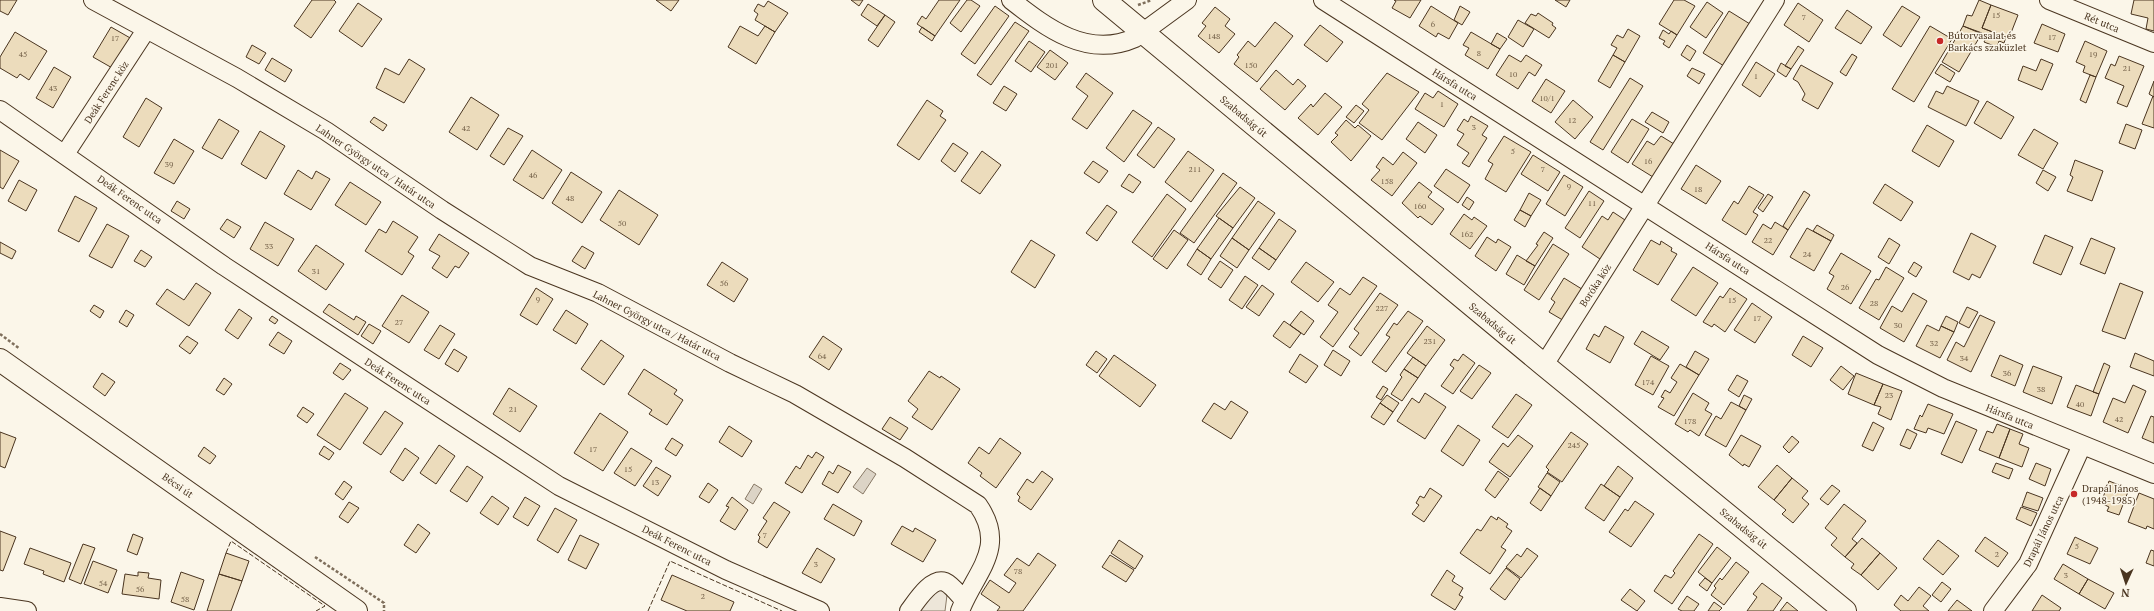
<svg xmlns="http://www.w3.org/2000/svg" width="2154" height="611" viewBox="0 0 2154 611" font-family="'PT Serif',serif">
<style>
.green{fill:#ede6d9;stroke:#887966}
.water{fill:#dcd4c6;stroke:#887966}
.building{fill:#ecdcbc;stroke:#4a3520}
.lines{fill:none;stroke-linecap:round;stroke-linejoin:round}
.minor-casing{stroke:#4a3520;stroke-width:20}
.major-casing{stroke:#4a3520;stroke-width:24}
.path{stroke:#7f6f5c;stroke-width:2.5;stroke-dasharray:3 2;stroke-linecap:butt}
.minor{stroke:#fbf6e9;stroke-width:18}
.major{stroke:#fbf6e9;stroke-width:22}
.fence{stroke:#4a3520;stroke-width:1;stroke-dasharray:5 2;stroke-linecap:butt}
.poi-dot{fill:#c62828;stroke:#fbf6e9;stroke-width:1.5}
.labels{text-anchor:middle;stroke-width:3;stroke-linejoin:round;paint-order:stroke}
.number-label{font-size:8px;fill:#725f47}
.street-label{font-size:10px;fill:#4a3520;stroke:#fbf6e9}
.poi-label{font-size:10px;fill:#4a3520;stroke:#fbf6e9;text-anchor:start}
</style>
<rect width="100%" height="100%" fill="#fbf6e9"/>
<path class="green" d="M944,590L947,595L945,611H919L935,591Z"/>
<path class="water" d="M867,468L876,474L863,494L853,487Z
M754,484L762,489L753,504L745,499Z"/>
<path class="building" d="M0,0H17L8,15L0,11Z
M312,0H334L336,2L311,38L294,26Z
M656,0H679L671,11Z
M851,0H863L859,6Z
M939,0H960L935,36L917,24L922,16L926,19Z
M967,0H971L980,6L961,32L950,23Z
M1394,0H1421L1410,18L1392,8L1396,1Z
M1555,0H1570L1566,7Z
M1674,0H1684L1695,6L1677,35L1659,24Z
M1979,0L1991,5L1982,28L2006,37L2004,43L1999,41L1997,47L1984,42L1987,36L1963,26L1967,15L1972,16Z
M2134,0H2154V31L2146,29L2148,18L2131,14Z
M768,1L788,13L775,32L755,20L758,14L754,11L758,4L764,7Z
M1707,2L1723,13L1706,38L1690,27Z
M358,3L382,19L362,47L339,31Z
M1798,3L1823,20L1809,42L1784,25Z
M868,4L885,15L877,26L861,15Z
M1991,5L2018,15L2009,38L1982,28Z
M995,6L1009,16L975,64L961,54Z
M1431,6L1458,23L1449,39L1438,33L1436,37L1419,26Z
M1460,6L1470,12L1462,25L1454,20Z
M1902,6L1920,17L1901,47L1883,35Z
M1215,7L1230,19L1225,26L1235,34L1219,53L1198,36L1206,26L1202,23Z
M1847,10L1872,27L1861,44L1835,28Z
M1729,11L1750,24L1724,66L1703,53Z
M1538,13L1553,23L1552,25L1556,28L1549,38L1525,23L1531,14L1536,16Z
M885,15L895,22L878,47L868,40Z
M1518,20L1534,29L1523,47L1508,37Z
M1015,22L1029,31L991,85L977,75Z
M1275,22L1293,36L1257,82L1234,64L1239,57L1237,55L1248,41L1255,47Z
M2042,24L2065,34L2058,52L2034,43Z
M1320,25L1343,42L1327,62L1304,45Z
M740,26L758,36L765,26L775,32L756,64L728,47Z
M1930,26L1952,39L1914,102L1892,89Z
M1963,26L1982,33L1959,72L1942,62Z
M111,27L132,39L114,69L93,57Z
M922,27L935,36L932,41L919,32Z
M1628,29L1640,36L1625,62L1613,55L1617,48L1611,45L1617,35L1623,38Z
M1663,30L1669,34L1671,31L1677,35L1669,48L1663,44L1665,41L1659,38Z
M15,32L47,51L29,80L20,74L17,78L0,68V57Z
M1471,32L1500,49L1488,69L1465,55L1469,48L1463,45Z
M1497,33L1507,39L1500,49L1491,44Z
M1029,41L1045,52L1031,72L1015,61Z
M2085,41L2107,51L2096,77L2083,72L2085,66L2076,62Z
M252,45L266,53L259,64L246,57Z
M1687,45L1696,51L1690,61L1681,55Z
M1798,46L1804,50L1791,69L1785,66Z
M1050,50L1068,63L1055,80L1037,67Z
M1852,54L1857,57L1846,76L1840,72Z
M1509,55L1521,62L1526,55L1542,65L1535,76L1529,72L1518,89L1496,75Z
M1613,55L1625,62L1610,88L1598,81Z
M2119,56L2144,66L2127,107L2117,103L2124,86L2105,78L2111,64L2115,66Z
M272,58L292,70L285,82L265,70Z
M409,59L425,69L404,103L376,88L385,68L399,75Z
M2041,59L2053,64L2042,90L2018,80L2023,66L2036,71Z
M1756,62L1775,74L1760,97L1742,85Z
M1781,63L1791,69L1786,77L1777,71Z
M1941,64L1955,73L1950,82L1935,73Z
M1801,65L1833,83L1818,109L1802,100L1805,94L1798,82L1793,79Z
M54,67L71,77L53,108L36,98Z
M1692,68L1705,74L1699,84L1687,76Z
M1276,70L1293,85L1298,79L1306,86L1285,110L1260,89Z
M1086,73L1113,93L1087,129L1072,119L1088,96L1076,87Z
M1387,73L1419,92L1382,140L1359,123L1369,110L1362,104Z
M2090,75L2096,77L2086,103L2080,100Z
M1630,78L1643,86L1603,150L1590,142Z
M1546,79L1565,91L1551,113L1532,101Z
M2154,81V97L2149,94Z
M1004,86L1017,94L1006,111L993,103Z
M1947,86L1979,101L1966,126L1928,107L1936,91L1943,94Z
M1438,91L1458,104L1444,127L1415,109L1425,93L1433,98Z
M1325,93L1342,107L1318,135L1298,118L1311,104L1313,107Z
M2153,96L2154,97V128L2142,124Z
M471,97L499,115L477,150L449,132Z
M146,98L162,108L139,147L123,137Z
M927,100L943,111L940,116L946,120L919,160L897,145Z
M1573,100L1593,117L1575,139L1555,122Z
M1987,101L2014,117L2001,139L1974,123Z
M1356,105L1364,111L1354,123L1346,117Z
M1133,110L1152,123L1124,162L1106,148Z
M1652,112L1669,122L1663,133L1645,122Z
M1471,116L1488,126L1482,135L1487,138L1469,167L1462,163L1469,153L1457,145L1464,134L1457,130L1464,119L1468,122Z
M374,117L387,125L383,131L370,122Z
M219,119L239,131L222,159L202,148Z
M1632,119L1649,129L1628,163L1611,152Z
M1346,120L1355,128L1358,125L1371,136L1351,161L1331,142L1338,135L1335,133Z
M1418,122L1437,135L1425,153L1406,139Z
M2126,124L2142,130L2135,149L2119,143Z
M1927,125L1954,141L1939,167L1912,151Z
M1158,127L1175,139L1154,168L1137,155Z
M508,128L523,136L504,165L490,156Z
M2034,129L2058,143L2043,169L2018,155Z
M260,131L285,146L266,179L241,164Z
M1504,136L1531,152L1506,192L1485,179L1493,164L1488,161Z
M1661,136L1674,144L1653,177L1632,164L1647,141L1654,145Z
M174,139L194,151L174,184L154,173Z
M953,143L968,153L955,172L941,161Z
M0,150L19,161L3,189L0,187Z
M532,150L562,170L543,199L513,180Z
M982,151L1001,165L980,194L961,181Z
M1188,151L1214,170L1191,202L1165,182Z
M1403,152L1417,163L1392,196L1371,180L1380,170L1376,167L1383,157L1393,165Z
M1533,155L1560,172L1548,191L1521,174Z
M2075,160L2103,171L2092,201L2067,191L2073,177L2070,175Z
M1093,161L1108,171L1099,183L1084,173Z
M1696,165L1721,181L1706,204L1681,189Z
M1446,169L1470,185L1458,203L1434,186Z
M298,170L312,179L316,171L330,179L311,210L284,194Z
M2043,170L2056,177L2048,191L2036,183Z
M571,172L602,192L582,223L552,203Z
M1223,173L1237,183L1194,243L1180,233Z
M1129,174L1141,182L1133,193L1121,186Z
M1564,175L1583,187L1565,216L1546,204Z
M19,180L37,190L26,211L8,201Z
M350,182L381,202L366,225L335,205Z
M1419,182L1432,192L1428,197L1444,209L1432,225L1420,216L1418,218L1402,203Z
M1885,184L1913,202L1901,221L1873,203Z
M1749,186L1764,195L1753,212L1758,215L1746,235L1722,220L1734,201L1738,204Z
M1240,187L1255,198L1233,228L1216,216Z
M619,190L658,215L639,245L600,220Z
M1589,191L1604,201L1580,238L1565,228Z
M1804,191L1810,195L1788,230L1783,226Z
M1529,193L1541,200L1531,216L1520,210Z
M1167,194L1186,209L1152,257L1132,242Z
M1768,194L1773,197L1763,212L1758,208Z
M75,196L97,208L79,242L58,231Z
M1467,197L1474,202L1469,210L1462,205Z
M177,201L190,209L184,219L171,211Z
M1258,201L1275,213L1249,250L1232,238Z
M1107,205L1117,212L1097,241L1086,233Z
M1520,210L1531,216L1525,227L1514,220Z
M1613,212L1628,222L1603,261L1582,247L1602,216L1608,220Z
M1464,214L1472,220L1474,217L1487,226L1470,249L1450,234Z
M1219,218L1233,228L1211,259L1197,249Z
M227,219L241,227L234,238L220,229Z
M1279,219L1296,231L1276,260L1259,248Z
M393,221L418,237L408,252L414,256L402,275L365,251L379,229L386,233Z
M265,222L294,239L278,266L250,249Z
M1775,222L1788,230L1773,255L1752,242L1763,224L1771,229Z
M107,224L129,236L112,268L89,256Z
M1817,225L1834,235L1831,241L1813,231Z
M1807,228L1831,241L1814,271L1790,257Z
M1174,230L1188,240L1167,269L1153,259Z
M1544,232L1553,238L1535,266L1526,261L1538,245L1536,244Z
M1971,233L1996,246L1980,278L1972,274L1969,280L1953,272Z
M439,234L469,253L459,268L455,266L447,278L432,268L440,256L429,250Z
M2045,235L2073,247L2061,275L2033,263Z
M1487,237L1496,243L1498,239L1511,247L1496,271L1475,256Z
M1232,238L1249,250L1237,268L1220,256Z
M1889,238L1900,245L1889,264L1878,257Z
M2091,238L2115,248L2105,274L2080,264Z
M1031,240L1055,255L1035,288L1011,272Z
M1651,240L1660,245L1661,241L1672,248L1671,251L1677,254L1658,285L1633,270Z
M0,242L16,251L12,259L0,253Z
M1553,244L1569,254L1539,300L1524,290Z
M316,245L344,264L326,290L298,271Z
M582,246L594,253L585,269L572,261Z
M1259,248L1276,260L1269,270L1252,258Z
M1197,249L1211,259L1201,275L1187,265Z
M141,250L152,257L145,267L134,261Z
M1841,253L1871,271L1851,304L1827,289L1834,276L1829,273Z
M1517,255L1535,266L1524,285L1506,274Z
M1220,261L1233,270L1221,288L1208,279Z
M722,262L748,279L734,302L707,285Z
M1306,262L1334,282L1318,302L1291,282Z
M1914,262L1922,267L1916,277L1908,272Z
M1693,267L1718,283L1696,316L1671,300Z
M1886,267L1904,278L1879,320L1859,308L1876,279L1879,280Z
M1245,276L1258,285L1242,309L1229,300Z
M1363,277L1377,286L1333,347L1320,337L1338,312L1328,305L1340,288L1350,295Z
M1564,278L1585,291L1566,322L1549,312L1555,302L1551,299Z
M196,283L211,293L189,326L156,304L167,289L184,300Z
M2120,283L2143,292L2125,339L2102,331Z
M1262,285L1274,294L1259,316L1246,307Z
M536,288L553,299L537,325L520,315Z
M1730,288L1747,299L1725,332L1714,324L1712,327L1703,322L1720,296L1723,298Z
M1380,293L1398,305L1361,356L1349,347L1359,333L1354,329Z
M1913,293L1927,301L1904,342L1880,328L1892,306L1902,312Z
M402,295L429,312L409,343L382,326Z
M1752,303L1772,317L1755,343L1734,330Z
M329,304L354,320L356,316L366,322L358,335L323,312Z
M94,305L104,311L100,318L90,311Z
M1967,307L1978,312L1969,328L1959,323Z
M239,309L252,318L238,339L225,330Z
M126,310L134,315L127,327L119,322Z
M566,310L588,324L576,344L553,330Z
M1301,311L1314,321L1304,335L1290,325Z
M1408,311L1423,321L1386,372L1372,362L1390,337L1386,335L1394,323L1397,325Z
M1980,315L1995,322L1971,372L1947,360L1956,342L1964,347Z
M272,316L278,320L275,324L269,320Z
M1946,316L1958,322L1954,332L1941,326Z
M1284,321L1301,333L1290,348L1273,336Z
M369,324L381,331L373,344L361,336Z
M440,325L455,334L439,359L424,350Z
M1927,325L1939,331L1941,326L1954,332L1940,358L1916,346Z
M1427,326L1445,340L1426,366L1407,353Z
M1605,326L1624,337L1610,363L1586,349L1594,334L1599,337Z
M1642,331L1669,347L1660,360L1634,344Z
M278,332L292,341L284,354L269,345Z
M187,336L198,343L190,354L179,346Z
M823,336L842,349L829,370L809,357Z
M1803,336L1823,348L1811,367L1792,355Z
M601,340L624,356L604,385L581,369Z
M454,349L467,357L458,372L445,364Z
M1333,350L1350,361L1341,376L1324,365Z
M1096,351L1107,359L1097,373L1086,365Z
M1695,351L1709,359L1699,375L1686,367Z
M2135,353L2154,361V376L2130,367Z
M1300,354L1318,366L1306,383L1289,372Z
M1463,354L1475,363L1453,394L1441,386L1454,368L1450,365L1454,359L1458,361Z
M1114,355L1156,385L1140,407L1099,376Z
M2000,355L2023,365L2015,386L1991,376Z
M1651,356L1669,366L1653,395L1635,385Z
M1413,357L1426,366L1418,378L1404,369Z
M340,363L351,370L343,380L333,373Z
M2104,363L2110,366L2099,394L2093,392Z
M1680,364L1699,375L1674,416L1658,407L1664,398L1661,397L1665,390L1670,393L1677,382L1671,378Z
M1479,365L1491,373L1472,399L1460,391Z
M1841,366L1854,376L1843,390L1830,380Z
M2033,366L2062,377L2052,404L2023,392Z
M644,369L677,390L674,394L683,400L667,425L649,414L652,410L628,394Z
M1404,369L1418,378L1402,401L1391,394L1402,377L1400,375Z
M929,371L940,378L941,376L960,389L932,430L912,417L918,409L908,401Z
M102,373L115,382L105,396L93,387Z
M1856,373L1883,384L1874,405L1848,394Z
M1737,375L1748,381L1739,397L1728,390Z
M224,378L232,384L224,395L216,390Z
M1883,384L1902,391L1891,420L1878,414L1881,407L1874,405Z
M2076,385L2099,394L2091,416L2067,407Z
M2133,385L2146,391L2128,433L2103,422L2113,398L2125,403Z
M1383,386L1388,389L1381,400L1376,397Z
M509,388L537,406L520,432L493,414Z
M345,393L368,408L340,450L317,435Z
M1425,393L1446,407L1425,439L1397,421L1412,398L1419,403Z
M1693,393L1709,403L1705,410L1712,414L1699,436L1690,430L1688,432L1675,424Z
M1516,394L1532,405L1508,438L1492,427Z
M1387,395L1399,403L1393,412L1380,403Z
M1744,395L1752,399L1746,410L1739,406Z
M1231,401L1248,412L1231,439L1202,421L1214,403L1225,410Z
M1731,402L1746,410L1726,447L1705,435L1716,416L1721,419Z
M1380,403L1393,412L1384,425L1371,417Z
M1928,404L1953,414L1944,434L1928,428L1926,433L1914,429L1920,415L1922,417Z
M303,407L314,414L307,423L297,416Z
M385,411L403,423L381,455L363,443Z
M600,413L628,432L603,471L574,453Z
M2151,416L2154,417V443L2142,438Z
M890,417L908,428L900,440L882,429Z
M1956,421L1977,430L1962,463L1941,454Z
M1873,422L1884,428L1873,451L1862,446Z
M1997,424L2010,429L1999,458L1979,450L1987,431L1993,433Z
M1458,425L1480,440L1463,466L1441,451Z
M729,426L752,441L742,457L719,442Z
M1907,429L1917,434L1910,449L1900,445Z
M2010,429L2023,434L2019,444L2029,448L2022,467L1999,458Z
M0,432L16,438L5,468L0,466Z
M1571,432L1588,444L1562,482L1547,472L1549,470L1546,467Z
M1518,435L1533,446L1510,477L1489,462L1503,443L1508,447Z
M1741,435L1761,446L1749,467L1744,464L1743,466L1729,455Z
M1792,436L1799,442L1789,453L1783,447Z
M672,438L683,445L676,456L665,449Z
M1000,438L1021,453L996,488L980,476L982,473L968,463L979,447L989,454Z
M439,445L455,456L436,484L420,473Z
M324,446L334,453L329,460L319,454Z
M204,447L216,456L210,464L198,456Z
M405,448L419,458L403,481L390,472Z
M631,448L652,461L635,486L614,473Z
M816,452L824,457L802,493L785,483L796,466L800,469L808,455L812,458Z
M1996,463L2013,469L2009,479L1992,472Z
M2036,463L2051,469L2045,486L2029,479Z
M838,465L851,472L838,493L822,484L829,471L833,474Z
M1777,465L1792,478L1774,500L1758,487Z
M467,466L483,477L467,502L450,491Z
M1618,466L1633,478L1620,497L1604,486Z
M656,467L671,476L658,496L643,486Z
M1042,471L1053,479L1031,510L1018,501L1020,497L1017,494L1027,479L1033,483Z
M1498,471L1509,479L1495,498L1485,490Z
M1547,473L1560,482L1551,496L1538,487Z
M1792,478L1808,491L1802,498L1809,504L1793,523L1782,514L1786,510L1774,500Z
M344,481L352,487L343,500L335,494Z
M2109,481L2129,489L2119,515L2107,511L2109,507L2101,503Z
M708,483L718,490L709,503L699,497Z
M1601,484L1620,497L1604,521L1585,508Z
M1832,485L1840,491L1828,505L1820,499Z
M1430,488L1442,496L1424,522L1412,514L1419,505L1416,503L1420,496L1424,498Z
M1540,488L1551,496L1541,511L1530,503Z
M2027,492L2043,498L2038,511L2022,506Z
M2139,493L2154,499V529L2147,526L2146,529L2128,522Z
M492,496L509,508L498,525L480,513Z
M525,497L540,506L528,526L513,517Z
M732,497L748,510L735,530L720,521L729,507L726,506Z
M1635,501L1654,514L1631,547L1609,532L1625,509L1628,511Z
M349,502L359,508L348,523L339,517Z
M774,502L790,512L767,548L758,542L760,537L758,535L767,521L763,518Z
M833,504L862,521L854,536L824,519Z
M1844,504L1866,521L1852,539L1857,543L1845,557L1831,545L1837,538L1825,528Z
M2021,507L2037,513L2031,526L2016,519Z
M555,508L577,520L558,553L537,540Z
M1491,516L1497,520L1498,517L1508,524L1506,527L1512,531L1501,547L1506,550L1490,574L1460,553L1477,529L1481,531Z
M418,524L430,533L416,553L404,545Z
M902,526L913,532L915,528L936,540L923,562L891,544Z
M0,531L16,537L3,571L0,570Z
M133,534L143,538L137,555L127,551Z
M1699,534L1713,544L1672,604L1654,591L1665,575L1671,578L1675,573L1673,571Z
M580,535L599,544L586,569L568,560Z
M1985,537L2008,553L1998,567L1975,551Z
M2075,537L2098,548L2090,564L2067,554Z
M1862,538L1880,553L1861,575L1851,568L1854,564L1845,557Z
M1119,540L1143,556L1135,569L1111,553Z
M1938,540L1959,556L1943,575L1923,559Z
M83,544L95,548L81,584L69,579Z
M1717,547L1731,558L1712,583L1698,572Z
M30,548L71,563L64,582L43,574L44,571L24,564Z
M817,548L835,559L821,583L802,573Z
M1527,548L1538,556L1521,578L1506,567L1517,554L1521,557Z
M2151,550L2154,551V566L2146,563Z
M226,553L249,561L242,581L219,574Z
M1038,553L1056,565L1023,611H997L1000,607L981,594L990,580L1009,593L1016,583L1004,575L1017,558L1029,566Z
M1880,553L1897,568L1878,590L1861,575Z
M1110,555L1134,570L1126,582L1102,567Z
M93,561L117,570L108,593L84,584Z
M1736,562L1749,572L1724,605L1711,595L1716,588L1714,586L1720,578L1722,580Z
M2063,564L2088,579L2079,594L2054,579Z
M1506,568L1520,579L1505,600L1490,589Z
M1447,570L1455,576L1452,581L1463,588L1459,595L1463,597L1455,610L1431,595Z
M138,572L149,573L148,578L161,580L159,599L122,594L125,574L138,576Z
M181,572L204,580L194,610L171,602Z
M219,574L242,581L231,611H207Z
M672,575L734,602L730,611H687L661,600Z
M1705,578L1712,583L1707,591L1699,585Z
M2088,579L2114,593L2105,609L2079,594Z
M1942,582L1951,589L1941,602L1932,595Z
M1762,583L1782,598L1773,611H1747L1757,597L1753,594Z
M1919,587L1931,596L1923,606L1929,611H1901L1894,605L1901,595L1908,601Z
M1630,589L1645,601L1637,611L1621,600Z
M2042,595L2061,608L2059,611H2032Z
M1687,596L1699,604L1694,611H1682L1678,609Z
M1957,600L1972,611H1948Z
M1714,602L1722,608L1719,611H1708Z
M1787,602L1798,611H1780Z"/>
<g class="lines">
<defs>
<path id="minor" d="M93,0L237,78L326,131L442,210L530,266L598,293L730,363L795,394L905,458L978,505C1008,548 975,572 960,611
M1011,0C1047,28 1087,59 1135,38L1187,0
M1323,0L1878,355L1943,388L2154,474
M2049,0L2154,43
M0,110L224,266L559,486L726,570L820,611
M65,154L146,30
M1544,365L1775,0
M0,607L27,611
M909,611C916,602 931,577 945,582C952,585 959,595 964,600
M1993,611L2028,564L2082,445"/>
<path id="major" d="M1104,0L1544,365L1845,611
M0,360L356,611"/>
</defs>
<use href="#minor" class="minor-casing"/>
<use href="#major" class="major-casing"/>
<path class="path" d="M1138,5L1152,0
M0,334L20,349
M315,557L384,603V611"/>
<use href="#minor" class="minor"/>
<use href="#major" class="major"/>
<path class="fence" d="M226,553L231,541L325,606L316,611
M648,611L670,561L782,611"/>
</g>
<g class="poi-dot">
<circle cx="1940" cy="41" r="4"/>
<circle cx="2074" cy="494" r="4"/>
</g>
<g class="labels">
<g class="number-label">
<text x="1996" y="18">15</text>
<text x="1804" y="20">7</text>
<text x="1433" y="27">6</text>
<text x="1214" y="39">148</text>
<text x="2052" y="40">17</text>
<text x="115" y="41">17</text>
<text x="1479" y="56">8</text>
<text x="23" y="57">45</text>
<text x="2093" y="57">19</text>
<text x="1052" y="68">201</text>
<text x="1251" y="68">150</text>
<text x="2127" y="71">21</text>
<text x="1513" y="77">10</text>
<text x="1756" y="79">1</text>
<text x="53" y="91">43</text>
<text x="1547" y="101">10/1</text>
<text x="1442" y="107">1</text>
<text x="1572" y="123">12</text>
<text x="1474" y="130">3</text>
<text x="466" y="131">42</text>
<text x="1513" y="154">5</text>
<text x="1648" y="164">16</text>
<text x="169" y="167">39</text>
<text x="1195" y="172">211</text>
<text x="1543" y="172">7</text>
<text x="533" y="178">46</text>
<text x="1387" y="184">158</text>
<text x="1569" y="189">9</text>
<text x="1698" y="192">18</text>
<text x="570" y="201">48</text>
<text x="1592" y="206">11</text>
<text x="1420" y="209">160</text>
<text x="622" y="226">50</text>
<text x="1467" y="237">162</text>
<text x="1768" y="243">22</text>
<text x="269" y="249">33</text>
<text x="1807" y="257">24</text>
<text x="316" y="274">31</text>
<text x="724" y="286">56</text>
<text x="1845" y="290">26</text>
<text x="538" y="302">9</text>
<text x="1732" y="303">15</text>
<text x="1874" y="306">28</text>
<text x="1382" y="311">227</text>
<text x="1757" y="321">17</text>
<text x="399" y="325">27</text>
<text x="1898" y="328">30</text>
<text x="1430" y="344">231</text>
<text x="1934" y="346">32</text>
<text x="822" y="359">64</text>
<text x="1964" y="361">34</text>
<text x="2007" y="376">36</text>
<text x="1648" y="385">174</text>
<text x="2041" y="392">38</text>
<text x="1889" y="398">23</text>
<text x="2080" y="407">40</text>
<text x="513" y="412">21</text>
<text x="2119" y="422">42</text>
<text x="1690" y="424">178</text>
<text x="1574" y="448">245</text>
<text x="593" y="452">17</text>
<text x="628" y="472">15</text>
<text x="655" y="485">13</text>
<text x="765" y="538">7</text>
<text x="2077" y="549">5</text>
<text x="1997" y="557">2</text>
<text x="816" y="567">3</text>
<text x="1018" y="574">78</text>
<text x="2066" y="578">3</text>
<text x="103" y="586">54</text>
<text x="140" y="592">56</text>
<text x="703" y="599">2</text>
<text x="185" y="602">58</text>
</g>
<g class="street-label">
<text transform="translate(2102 22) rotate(22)" y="4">Rét utca</text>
<text transform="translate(1455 84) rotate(32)" y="4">Hársfa utca</text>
<text transform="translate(106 92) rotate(-57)" y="4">Deák Ferenc köz</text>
<text transform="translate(1244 116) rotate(40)" y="4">Szabadság út</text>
<text transform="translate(376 166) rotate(34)" y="4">Lahner György utca / Határ utca</text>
<text transform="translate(130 199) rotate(35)" y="4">Deák Ferenc utca</text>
<text transform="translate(1728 258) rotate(33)" y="4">Hársfa utca</text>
<text transform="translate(1595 285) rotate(-57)" y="4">Boróka köz</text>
<text transform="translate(1493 323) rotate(40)" y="4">Szabadság út</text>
<text transform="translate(657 325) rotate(27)" y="4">Lahner György utca / Határ utca</text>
<text transform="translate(398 381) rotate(33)" y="4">Deák Ferenc utca</text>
<text transform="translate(2010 416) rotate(22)" y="4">Hársfa utca</text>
<text transform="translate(178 485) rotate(35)" y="4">Bécsi út</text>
<text transform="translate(1744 528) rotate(39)" y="4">Szabadság út</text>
<text transform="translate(2043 531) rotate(-64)" y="4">Drapál János utca</text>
<text transform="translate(677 545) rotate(27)" y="4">Deák Ferenc utca</text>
</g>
<g class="poi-label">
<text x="1948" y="39">Bútorvasalat és<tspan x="1948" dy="12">Barkács szaküzlet</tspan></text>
<text x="2082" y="492">Drapál János<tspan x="2082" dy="12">(1948-1985)</tspan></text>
</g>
</g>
<g transform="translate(2126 583) rotate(183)" stroke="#fbf6e9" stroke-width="3" paint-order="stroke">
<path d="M0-3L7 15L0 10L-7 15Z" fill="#4a3520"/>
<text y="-6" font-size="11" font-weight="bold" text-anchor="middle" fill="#4a3520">N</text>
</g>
</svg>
